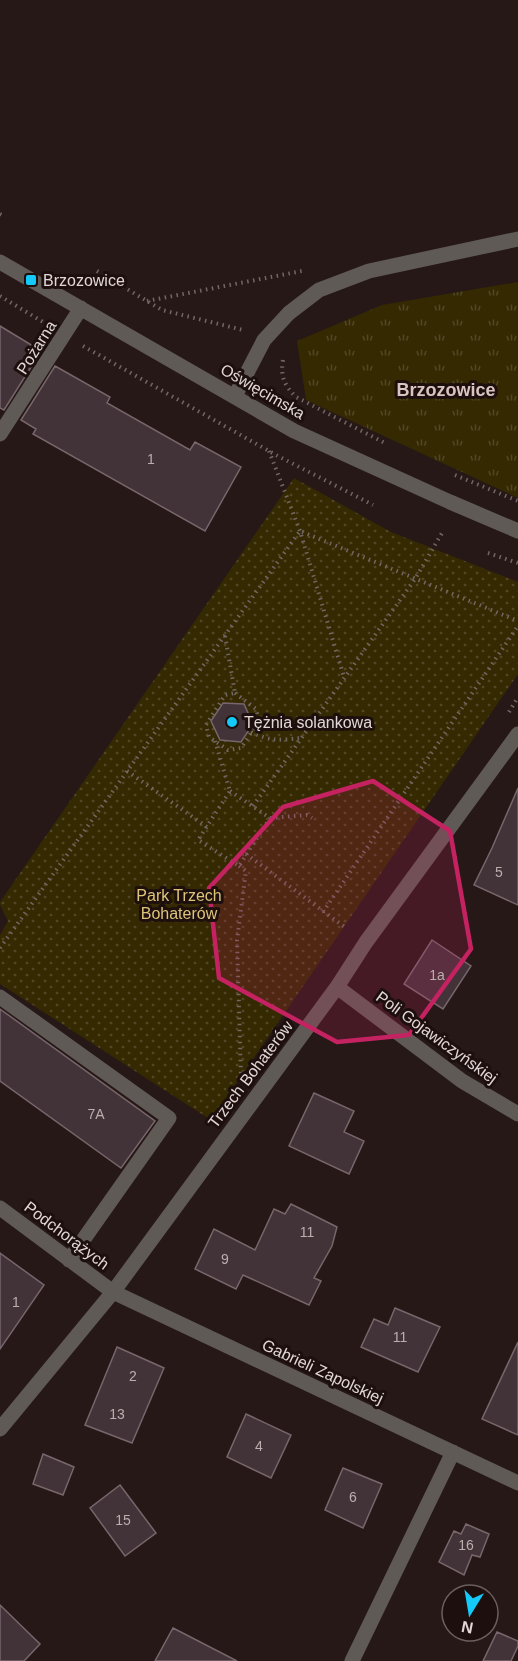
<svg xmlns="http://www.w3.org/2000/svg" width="518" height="1661" viewBox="0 0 518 1661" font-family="Arial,sans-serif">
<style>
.grass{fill:url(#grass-tufts)}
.park{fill:url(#park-dots)}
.building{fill:#423338;stroke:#77666c;stroke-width:1.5}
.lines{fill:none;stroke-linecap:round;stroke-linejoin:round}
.path{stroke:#736765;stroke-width:4;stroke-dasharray:1.5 4.5;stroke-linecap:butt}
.minor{stroke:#605a56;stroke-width:15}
.marked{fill:#c42261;fill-opacity:0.2;stroke:#c42261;stroke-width:4.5;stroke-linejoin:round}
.poi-dot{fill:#14cafb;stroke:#1c0f0d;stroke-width:2}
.labels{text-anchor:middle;stroke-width:6;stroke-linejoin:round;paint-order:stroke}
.number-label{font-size:14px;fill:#baaeae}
.poi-label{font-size:16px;fill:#e2d7d6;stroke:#1c0f0d;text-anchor:start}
.street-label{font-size:16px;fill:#e2d7d6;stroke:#1c0f0d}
.park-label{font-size:16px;fill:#dec478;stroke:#1c0f0d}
.neighbourhood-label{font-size:18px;font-weight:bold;fill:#d9c4c1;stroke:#1c0f0d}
</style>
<defs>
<pattern id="grass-tufts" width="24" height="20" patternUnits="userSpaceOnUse" patternTransform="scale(1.5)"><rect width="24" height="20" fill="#342901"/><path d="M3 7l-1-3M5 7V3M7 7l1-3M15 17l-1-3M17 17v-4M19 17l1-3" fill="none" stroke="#514725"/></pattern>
<pattern id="park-dots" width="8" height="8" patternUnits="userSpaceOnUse" patternTransform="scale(1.5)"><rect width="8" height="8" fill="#342901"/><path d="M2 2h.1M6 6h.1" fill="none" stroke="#514725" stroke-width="1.8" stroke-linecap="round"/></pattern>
</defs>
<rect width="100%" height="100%" fill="#261816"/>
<path class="grass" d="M518,282V498L306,400L297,341L382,305Z"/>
<path class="park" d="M294,478L391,532L518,582V674L211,1120L0,984V935L8,921L0,905V902Z"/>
<path class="building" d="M0,326L38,349L35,354L38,356L4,410L0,408Z
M55,366L110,397L107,403L190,450L195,442L241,467L205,531L33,434L36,429L21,420Z
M223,703L244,704L253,724L241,742L220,740L211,721Z
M518,788V905L474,885L492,848Z
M432,940L471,966L443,1009L404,984Z
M0,1009L155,1121L121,1168L0,1081Z
M314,1093L354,1111L344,1132L364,1141L349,1174L289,1146Z
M291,1204L337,1227L332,1246L314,1278L321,1281L309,1305L243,1275L236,1289L195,1269L214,1229L255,1250L274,1209L285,1214Z
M0,1253L44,1285L0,1349Z
M395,1308L440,1327L418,1372L361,1347L374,1319L388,1325Z
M518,1342V1435L482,1419Z
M117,1347L164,1368L132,1443L85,1425Z
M246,1414L291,1435L271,1478L227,1457Z
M43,1454L74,1467L63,1495L33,1484Z
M343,1468L382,1484L363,1528L325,1510Z
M120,1485L156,1533L125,1556L90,1508Z
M466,1524L489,1534L480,1557L472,1555L464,1575L439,1562L454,1531L461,1534Z
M0,1605L40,1644L24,1661H0Z
M173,1628L237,1661H155Z
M497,1632L518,1641V1646L511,1661H483Z"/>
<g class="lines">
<path class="path" d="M0,214L4,216
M97,271L162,310L243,330
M0,296L43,322
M147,301L302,271
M83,346L276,455L373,505
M283,360C280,377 285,386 296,397L385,443
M269,451L300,531L344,677
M455,475L518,501
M488,553L518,563
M225,636L235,693
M235,693L256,709L259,721L241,748L228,750L209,737L206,725L225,695Z
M509,712L518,697
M251,732C272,742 279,740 301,738
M215,741L230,791
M127,771L207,827
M230,791L270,818L239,866L198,840Z
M253,806L415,579L442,533
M270,818L307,815L312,818
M246,854L346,928
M239,866L246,871L237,940L241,1077
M323,912L518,626
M0,948L300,531L518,621"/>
<path class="minor" d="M0,262L294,431L450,502L518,531
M235,396L264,340L289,313L319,290L369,271L518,239
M0,434L81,308
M337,987L462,1081L518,1114
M0,997L169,1118L69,1260
M0,1208L113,1292L518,1483
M0,1429L113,1292L337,987L366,942L518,734
M352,1661L453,1452"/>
</g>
<path class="marked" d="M373,781L450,831L471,949L409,1035L337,1042L219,978L209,888L283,807Z"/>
<g class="poi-dot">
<rect x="25" y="274" width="12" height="12" rx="3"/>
<circle cx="232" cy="722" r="6"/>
</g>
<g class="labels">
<g class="number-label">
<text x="151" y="464">1</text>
<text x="499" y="877">5</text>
<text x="437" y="980">1a</text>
<text x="96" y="1119">7A</text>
<text x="307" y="1237">11</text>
<text x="225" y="1264">9</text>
<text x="16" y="1307">1</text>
<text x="400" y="1342">11</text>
<text x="133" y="1381">2</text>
<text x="117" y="1419">13</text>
<text x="259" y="1451">4</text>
<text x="353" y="1502">6</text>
<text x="123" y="1525">15</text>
<text x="466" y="1550">16</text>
</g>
<g class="poi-label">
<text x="43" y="286">Brzozowice</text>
<text x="244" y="728">Tężnia solankowa</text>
</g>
<g class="street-label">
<text transform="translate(36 347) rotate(-58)" y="6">Pożarna</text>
<text transform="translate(263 391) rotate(30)" y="6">Oświęcimska</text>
<text transform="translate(437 1037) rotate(36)" y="6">Poli Gojawiczyńskiej</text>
<text transform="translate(250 1074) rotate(-53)" y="6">Trzech Bohaterów</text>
<text transform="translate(67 1235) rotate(37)" y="6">Podchorążych</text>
<text transform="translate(323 1371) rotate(25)" y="6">Gabrieli Zapolskiej</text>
</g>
<g class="park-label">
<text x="179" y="901">Park Trzech<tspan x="179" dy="18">Bohaterów</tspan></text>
</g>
<g class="neighbourhood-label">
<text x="446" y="396">Brzozowice</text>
</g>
</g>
<g transform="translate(470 1613) rotate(191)"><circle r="28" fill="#1c0f0d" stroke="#6b5f5d" stroke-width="1.5"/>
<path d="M0-4.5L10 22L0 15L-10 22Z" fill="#14cafb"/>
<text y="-9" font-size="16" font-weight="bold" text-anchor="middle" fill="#e2d7d6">N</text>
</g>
</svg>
